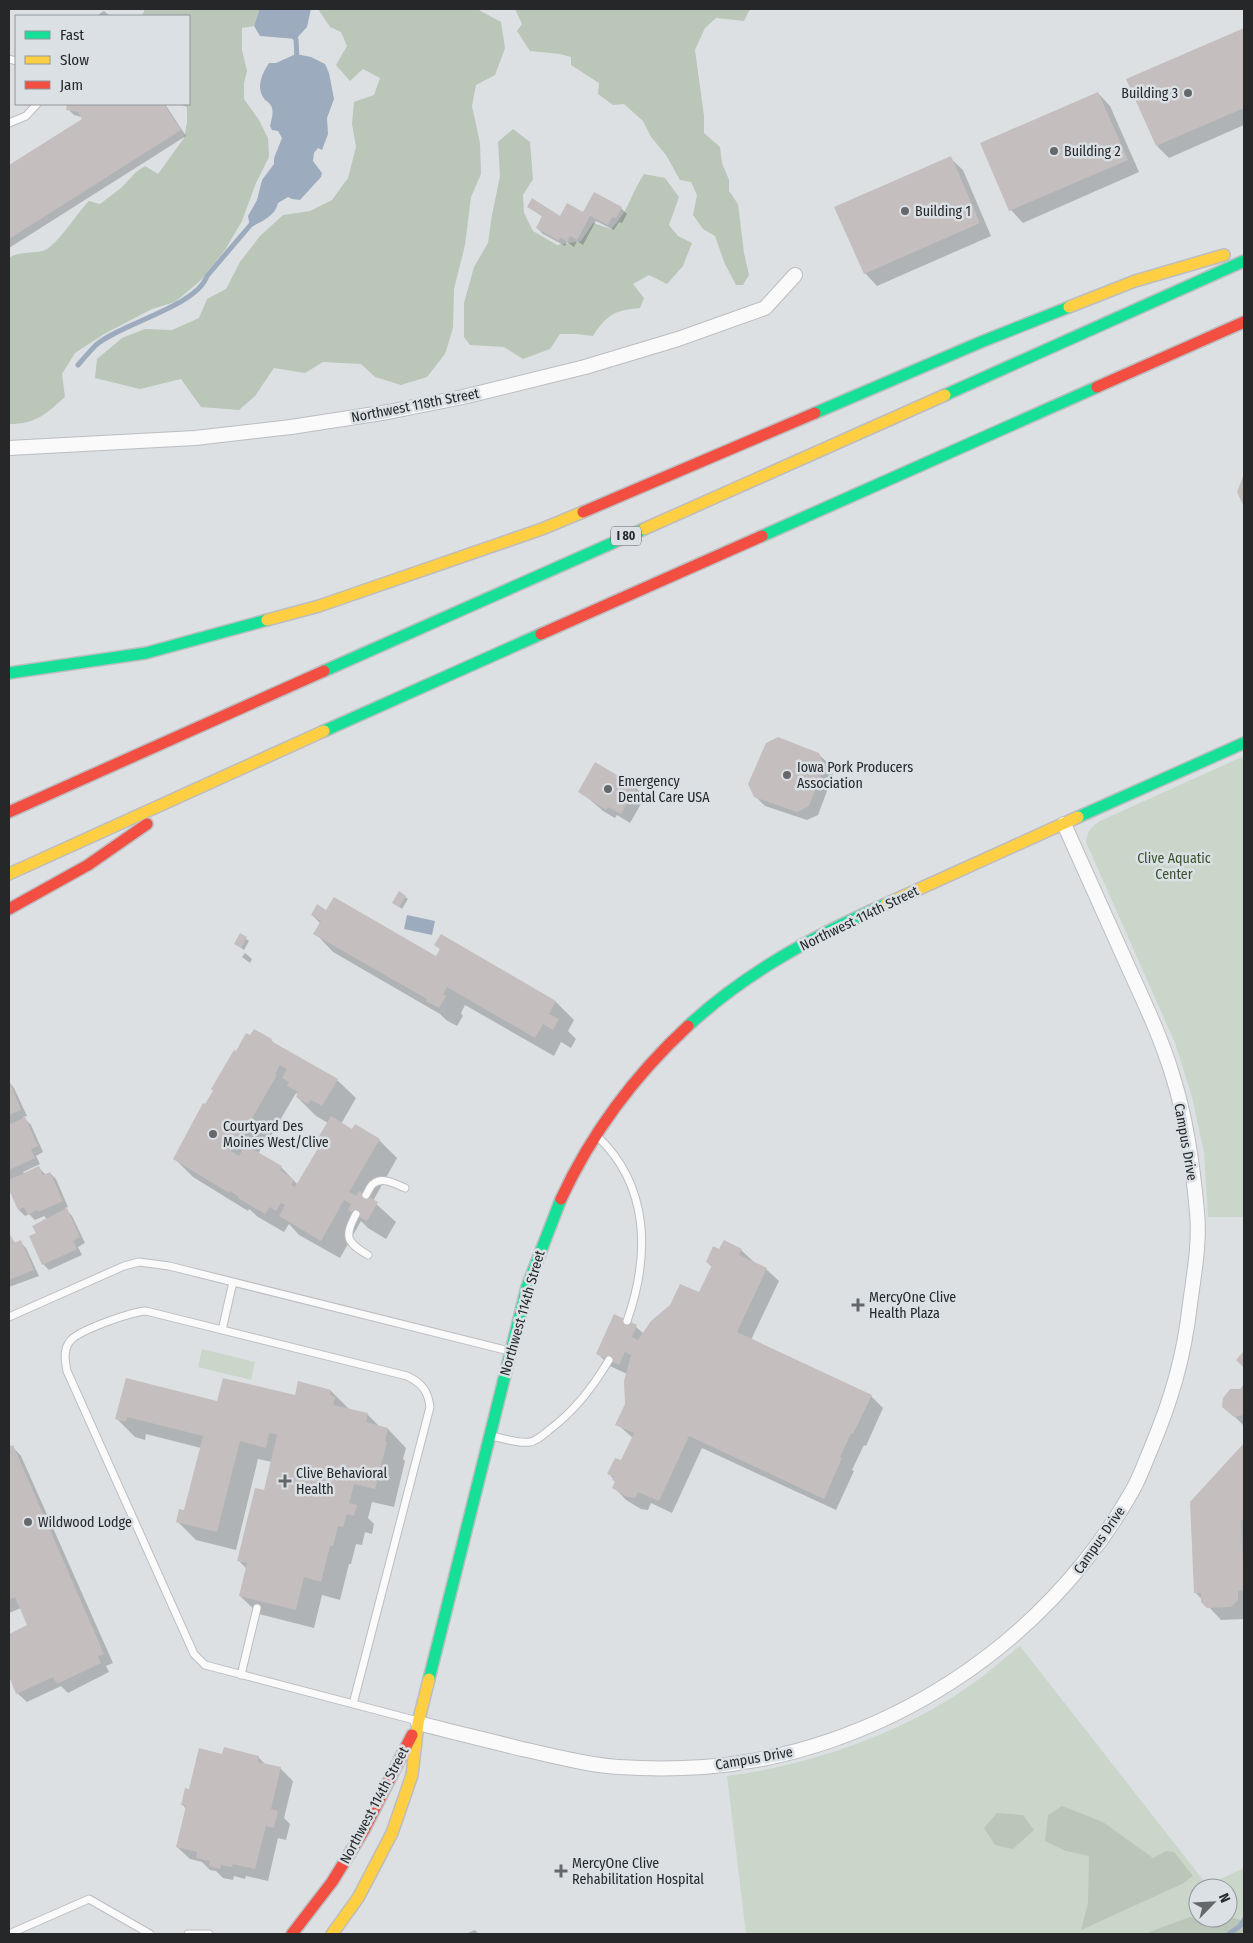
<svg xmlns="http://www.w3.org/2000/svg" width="1253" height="1943" viewBox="0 0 1253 1943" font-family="'Fira Sans Condensed',sans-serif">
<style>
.green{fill:#cad6c9;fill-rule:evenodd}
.forest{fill:#b9c6b8}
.water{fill:#9cabbd}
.shadow{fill:#0003;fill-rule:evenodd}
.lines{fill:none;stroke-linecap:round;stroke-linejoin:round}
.stream{stroke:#9cabbd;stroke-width:5}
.building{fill:#c4bebf}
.lane-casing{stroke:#bbbdc0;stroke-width:9}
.street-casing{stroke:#bbbdc0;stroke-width:16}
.fast-casing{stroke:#bbbdc0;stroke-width:14}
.slow-casing{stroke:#bbbdc0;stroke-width:14}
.jam-casing{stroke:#bbbdc0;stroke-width:14}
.lane{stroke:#fafafb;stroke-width:7}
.street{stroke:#fafafb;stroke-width:14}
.fast{stroke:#16e098;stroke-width:11}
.slow{stroke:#ffcf43;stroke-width:11}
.jam{stroke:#f24e42;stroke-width:11}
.poi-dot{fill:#65686a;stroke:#dbe0e5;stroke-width:2}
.labels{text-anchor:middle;stroke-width:5;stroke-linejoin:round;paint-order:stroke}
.shield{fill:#dbe0e5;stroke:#5c5e61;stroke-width:1}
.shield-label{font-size:12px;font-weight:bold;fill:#252729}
.poi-label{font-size:14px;fill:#252729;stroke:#dbe0e5;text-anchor:start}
.street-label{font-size:14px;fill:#252729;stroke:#dbe0e5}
.park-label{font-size:14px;fill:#38552c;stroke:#dbe0e5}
</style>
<rect width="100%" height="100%" fill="#dde0e3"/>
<path class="green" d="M1244,756V1217H1208L1204,1152L1192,1097L1175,1043L1086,842C1087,831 1091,827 1100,821Z
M202,1349L255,1362L251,1380L198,1367Z
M1020,1646L1207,1885L1244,1868V1934H746L727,1776C812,1765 910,1731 979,1679C993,1669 1006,1657 1020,1646ZM1198,1888H1228V1918H1198Z"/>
<path class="forest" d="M145,9H257L259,11L254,26L242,28V50L247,71L244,83V99L259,120L268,138L269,157L256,183L242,221L225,250L200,281L175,302L152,309L104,334L75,353L62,374L65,397C46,414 36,424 9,424V258C20,250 36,255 47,249C62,239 76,214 89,201L100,204L121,188L136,172L145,166L158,174L184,138L187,123V107L179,104H189V16H142Z
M318,9H477L501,22L505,48L495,75L476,85L472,106L480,143L481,174L471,197L465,245L454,289L453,328L445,354L427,377L401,385L375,377L361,364L323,362L305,373L274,368L255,396L239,410L201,407L181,379L140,389L95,378L97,359L122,338L145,329L172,330L199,318L207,299L226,289L240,262L260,236L283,215L310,211L332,200L348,178L356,147L352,124L354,102L374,95L380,78L363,69L350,81L336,65L347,46L341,32L330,27Z
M515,9H750L744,21L716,18L705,28L695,50L704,116V133L720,147L722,163L729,180V191L738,204L744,253L749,275L743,285H736L725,264L715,236L703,229L693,215L697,195L691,182L680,180L666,155L651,137L643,121L624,104L613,105L598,94L599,83L571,65V57L560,54L530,51L517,31L522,24Z
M513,129L530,142L533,179L523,195L524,213L533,231L557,245L581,241L593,223L611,229C627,214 632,192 644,174L665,178L679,197L669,225L678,236L692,243L683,266L667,284L649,275L633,284L644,298L640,308C614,310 607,315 593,336L577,334H560L550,349L523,359L504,347L470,345L464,337V303L474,267L488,243L492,215L500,176L498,142Z
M1062,1806L1103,1822L1153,1858L1166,1851L1174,1852L1193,1876L1184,1883L1081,1930L1088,1903L1089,1856L1066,1851L1045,1841L1048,1815Z
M997,1813L1023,1815L1034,1830L1013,1849L995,1845L984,1828Z
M1190,1917L1207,1922C1219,1915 1232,1916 1244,1922V1934H1144Z"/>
<path class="water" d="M257,9H311L307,27L296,39L260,36L254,26L259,11Z
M296,54L311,57L325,64L329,73L334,99L327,118L328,134L322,150L318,148L314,153L313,161L322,173L321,177L300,200L292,199L288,197L278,203C275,217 261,221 250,228L248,216L257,200L262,180L274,164V158L282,138L278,131L272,130L270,126C272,118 275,109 269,103C265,99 266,102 263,97C256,86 263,72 269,63H276Z
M407,915L435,921L432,935L404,929Z"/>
<path class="shadow" d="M104,11L110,16H96Z
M1244,29V125L1169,158L1157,146Z
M1098,93L1110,106L1139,172L1023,223L1011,210Z
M69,104H165L186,136L9,248V167L84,119L82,117L74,115L68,109Z
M950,158L963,170L991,236L877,286L865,273Z
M529,207L561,217L621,208L627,214L622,223L619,222L614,230L596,221L583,245L577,241L574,247L567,242L565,246L543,234L537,228L543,217Z
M818,754L828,763L833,775L818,815L807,820L765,806L755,796Z
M636,788L645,797L630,823L617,815L615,818L603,811L580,791Z
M405,897L408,899L402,909L397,905Z
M327,912L437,957L441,950L436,945L441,936L556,1002L574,1020L568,1031L576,1039L571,1048L561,1042L554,1056L465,1005L461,1013L463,1016L457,1026L446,1020L440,1014L333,952L315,933L320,923L312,915Z
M241,935L249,941L244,950L236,944Z
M245,953L252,959L250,963L242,957Z
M271,1040L276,1045L337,1080L356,1098L341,1124L353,1131L379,1140L397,1158L373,1201L396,1222L386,1239L368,1228L361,1221L340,1258L299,1235L289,1224L284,1232L258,1217L249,1209L248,1211L193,1177L175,1159L236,1053ZM296,1093L298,1095L297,1097L316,1116L328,1123L317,1143L321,1146L298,1185L281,1167L258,1154L263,1145L265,1146Z
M9,1082L14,1088L27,1116L23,1117L31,1125L43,1152L36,1156L40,1164L23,1172L24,1174L39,1168L46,1175L50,1173L56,1179L68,1207L65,1208L72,1216L85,1243L78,1247L82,1255L49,1270L43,1264L37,1233L43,1220L47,1219L44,1216L35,1220L29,1214L25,1216L19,1210L9,1186Z
M10,1236L16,1244L20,1242L26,1248L39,1276L9,1287Z
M720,1250H741L754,1262L766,1269L779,1281L751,1340L871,1396L883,1408L866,1446L864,1445L852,1470L854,1471L836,1510L702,1448L672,1513L651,1503L648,1510L641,1509L626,1500L614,1487L616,1482L609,1474L622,1462L633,1438L617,1424L626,1404L627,1374L610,1366L597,1353L614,1316L636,1327L644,1334L700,1294L712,1267L707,1262Z
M126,1379L218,1402L295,1396L331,1391L350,1410L368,1415L380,1427L388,1429L406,1448L403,1459L405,1461L394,1507L372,1502L368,1518L374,1524L372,1534L365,1532L362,1545L356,1544L351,1564H349L340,1600L322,1595L314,1628L259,1614L240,1596L247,1569L238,1560L265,1492L272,1462L258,1459L236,1550L196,1540L177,1521L185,1512L201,1448L146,1434L145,1440L135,1437L117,1419Z
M1244,1386V1426L1224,1406Z
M1244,1445V1619L1221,1620L1195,1592L1191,1502Z
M9,1446H12L21,1456L113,1663L106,1666L109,1672L68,1693L61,1686L27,1702L17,1693L9,1672V1635L29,1626L21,1608L9,1613Z
M223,1756L258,1757L266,1765L280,1768L293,1781L284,1818L290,1824L286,1840L278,1838L268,1881L246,1876L245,1879L234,1876L233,1880L223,1878L216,1871L210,1870L202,1862L190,1859L177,1847L186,1809L182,1804L190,1791Z
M475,1930L479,1934H465Z"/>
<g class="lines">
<path class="stream" d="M292,35L296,39L297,60
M78,365C84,358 90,351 96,345C122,323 197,306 207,276L253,222
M1229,1934L1240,1926L1244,1920"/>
</g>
<path class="building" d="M1244,28V108L1156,146L1126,79Z
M1098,92L1128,160L1009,211L980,143Z
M67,104H164L181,130L9,239V165L82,119L78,112L66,110Z
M951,156L980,223L864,274L834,207Z
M594,192L622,207L616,218L612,217L608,225L590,216L577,240L570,236L567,242L560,237L559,241L536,228L542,216L527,207L532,198L560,216L567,203L583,212Z
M1244,474V507L1237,492Z
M778,737L819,753L824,765L809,806L797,812L754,797L748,784L766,743Z
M595,762L637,787L621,814L608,807L606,810L578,792Z
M399,891L406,896L399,907L392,903Z
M334,897L436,956L440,949L434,945L441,934L556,1001L549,1014L559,1019L553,1030L543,1024L535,1038L447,987L443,994L446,996L439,1008L426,1001L427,999L313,934L321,921L311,915L317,904L326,910Z
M240,933L247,937L241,948L234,944Z
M254,1029L272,1039L271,1041L338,1079L322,1106L311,1100L308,1104L296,1097L298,1092L287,1086L289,1082L282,1078L287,1069L280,1065L275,1074L277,1075L246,1129L244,1128L231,1151L239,1156L245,1145L282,1166L280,1170L294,1180L291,1185L295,1187L320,1145L315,1143L331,1116L352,1129L355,1124L380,1139L349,1192L356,1196L359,1191L378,1202L367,1221L348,1210L351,1204L344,1200L321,1241L279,1216L285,1205L281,1203L276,1211L270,1207L265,1214L238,1198L239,1197L230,1191L229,1193L173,1159L203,1103L205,1104L213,1091L211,1089L234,1050L236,1051L246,1033L250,1035Z
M9,1080L21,1110L9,1115Z
M25,1117L38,1146L31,1149L35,1158L9,1170V1125Z
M39,1166L43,1175L50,1172L63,1201L38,1212L37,1210L28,1215L24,1207L18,1210L9,1190V1180Z
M67,1208L80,1237L73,1241L77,1249L42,1265L29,1236L36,1233L32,1226Z
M9,1232L14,1243L21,1240L34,1270L9,1280Z
M724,1240L742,1249L739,1255L767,1268L737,1332L872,1395L853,1434L851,1433L840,1457L842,1458L824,1499L689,1436L659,1501L638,1492L635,1498L627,1497L612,1488L615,1481L612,1480L614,1477L607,1474L615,1458L621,1460L634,1433L615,1425L625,1404L624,1381L631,1355L625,1352L619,1365L596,1354L614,1314L637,1325L632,1337L638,1340L651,1321L670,1305L680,1284L699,1292L712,1265L706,1262L713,1246L719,1249Z
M1244,1351V1368L1236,1360Z
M126,1378L217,1401L223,1378L295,1395L298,1381L331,1390L330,1395L335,1397L333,1405L368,1413L366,1422L388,1428L385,1441L387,1442L375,1489L354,1484L349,1503L357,1505L354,1516L347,1514L343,1527L338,1526L333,1546H330L321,1582L304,1577L296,1610L239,1596L247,1563L237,1561L255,1488L264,1490L277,1435L269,1433L266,1448L240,1441L217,1532L176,1522L179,1509L184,1510L203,1436L127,1417L126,1422L115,1419Z
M1244,1384V1415L1234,1417L1222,1407L1223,1398L1230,1389H1240Z
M1244,1443V1518L1241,1521L1244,1590L1238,1591V1600L1231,1607L1207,1608L1201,1602V1593H1194L1190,1502Z
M13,1445L104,1654L98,1656L101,1663L57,1684L53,1677L16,1694L9,1676V1634L27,1625L15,1597L9,1600V1447Z
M224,1747L259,1756L258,1762L281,1767L271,1809L278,1811L274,1828L266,1826L255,1869L233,1864L232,1867L221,1865L220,1869L209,1866L210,1861L196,1858L197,1852L176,1847L186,1806L181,1805L185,1788L189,1789L199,1748L222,1754Z"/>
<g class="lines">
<defs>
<path id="lane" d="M9,59L16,61
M9,123L26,116L37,104
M597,1136C650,1186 650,1256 627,1321
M366,1195C368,1192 370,1186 373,1184C382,1176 396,1184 405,1188
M356,1214C344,1237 346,1242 368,1255
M9,1317L124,1266L139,1262L169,1266L509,1351
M222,1330L233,1282
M491,1436C503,1438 518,1444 530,1442C537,1441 543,1435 549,1430C575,1411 593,1387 609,1360
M241,1675L257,1608
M353,1704L430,1407C428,1391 422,1383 407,1376L146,1311C131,1312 79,1330 70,1341C63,1350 65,1361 67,1371L194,1654L205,1665L418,1721
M9,1934L89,1899L150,1934
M188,1934H209"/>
<path id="street" d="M9,448L195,438L291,427L388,412L463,397L585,367L678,339L765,308L795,275
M418,1723C452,1732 487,1740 522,1749C554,1756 587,1765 619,1767C648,1769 675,1769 704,1767C880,1753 1044,1646 1131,1493C1139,1480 1144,1465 1150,1451C1171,1401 1184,1358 1190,1304C1194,1274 1200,1243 1197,1212C1193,1167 1187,1121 1173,1077C1162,1040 1146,1006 1130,971C1108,922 1086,873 1064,824"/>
<path id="fast" d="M945,395L1244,261
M815,413L981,342L1069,307
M762,536L1097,387
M324,671L644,529
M9,673L146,653L267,620
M324,731L541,634
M1078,817L1244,743
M688,1026C746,972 814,936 886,904
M429,1679L527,1287L561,1199"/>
<path id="slow" d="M1069,307L1135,281L1224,255
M644,529L945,395
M267,620L319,606L542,529L583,512
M9,874L324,731
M886,904L1078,817
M332,1934L358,1898L392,1833L412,1775L418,1723L429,1679"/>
<path id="jam" d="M1097,387L1244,322
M583,512L815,413
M541,634L762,536
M9,812L324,671
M9,909L88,865L147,824
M561,1199C592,1132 634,1076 688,1026
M292,1934L332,1882L364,1830L412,1735"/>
</defs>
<use href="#lane" class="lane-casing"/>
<use href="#street" class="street-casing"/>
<use href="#fast" class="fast-casing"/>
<use href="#slow" class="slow-casing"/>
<use href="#jam" class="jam-casing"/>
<use href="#lane" class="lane"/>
<use href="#street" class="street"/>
<use href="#fast" class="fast"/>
<use href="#slow" class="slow"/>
<use href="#jam" class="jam"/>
</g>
<g class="poi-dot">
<circle cx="1188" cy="93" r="5"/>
<circle cx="1054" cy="151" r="5"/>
<circle cx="905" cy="211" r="5"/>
<circle cx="787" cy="775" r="5"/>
<circle cx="608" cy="789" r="5"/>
<circle cx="213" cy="1134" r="5"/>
<path d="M855.5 1297.5h5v5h5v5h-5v5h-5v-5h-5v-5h5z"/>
<path d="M282.5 1473.5h5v5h5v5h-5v5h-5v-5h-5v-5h5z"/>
<circle cx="28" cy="1522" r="5"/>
<path d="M558.5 1863.5h5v5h5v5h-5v5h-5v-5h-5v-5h5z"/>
</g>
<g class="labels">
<rect class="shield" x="611" y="526.5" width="30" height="19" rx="4"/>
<g class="shield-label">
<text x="626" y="540">I 80</text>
</g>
<g class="poi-label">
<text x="1178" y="98" text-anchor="end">Building 3</text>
<text x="1064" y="156">Building 2</text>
<text x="915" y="216">Building 1</text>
<text x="797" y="772">Iowa Pork Producers<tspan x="797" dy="16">Association</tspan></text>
<text x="618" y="786">Emergency<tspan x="618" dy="16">Dental Care USA</tspan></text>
<text x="223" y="1131">Courtyard Des<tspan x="223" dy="16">Moines West/Clive</tspan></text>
<text x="869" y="1302">MercyOne Clive<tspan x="869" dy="16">Health Plaza</tspan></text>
<text x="296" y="1478">Clive Behavioral<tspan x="296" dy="16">Health</tspan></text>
<text x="38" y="1527">Wildwood Lodge</text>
<text x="572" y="1868">MercyOne Clive<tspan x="572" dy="16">Rehabilitation Hospital</tspan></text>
</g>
<g class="street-label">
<text transform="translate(415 405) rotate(-11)" y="5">Northwest 118th Street</text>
<text transform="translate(859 918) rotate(-26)" y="5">Northwest 114th Street</text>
<text transform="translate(1186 1142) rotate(80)" y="5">Campus Drive</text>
<text transform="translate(522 1313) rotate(-74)" y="5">Northwest 114th Street</text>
<text transform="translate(1099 1540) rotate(-55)" y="5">Campus Drive</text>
<text transform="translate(754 1758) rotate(-10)" y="5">Campus Drive</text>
<text transform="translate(374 1805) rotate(-62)" y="5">Northwest 114th Street</text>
</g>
<g class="park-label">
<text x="1174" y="863">Clive Aquatic<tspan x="1174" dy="16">Center</tspan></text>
</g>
</g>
<rect width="1253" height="1943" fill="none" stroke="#252729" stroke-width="20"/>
<rect x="15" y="15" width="175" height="90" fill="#dbe0e5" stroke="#92969a"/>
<rect x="25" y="31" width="25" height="8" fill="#16e098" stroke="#92969a"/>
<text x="60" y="40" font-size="15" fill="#252729">Fast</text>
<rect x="25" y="56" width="25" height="8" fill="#ffcf43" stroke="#92969a"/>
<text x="60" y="65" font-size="15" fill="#252729">Slow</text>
<rect x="25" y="81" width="25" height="8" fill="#f24e42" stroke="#92969a"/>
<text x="60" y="90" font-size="15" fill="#252729">Jam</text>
<g transform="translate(1213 1903) rotate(66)"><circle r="24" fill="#dbe0e5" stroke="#92969a"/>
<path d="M0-4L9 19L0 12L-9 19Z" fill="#65686a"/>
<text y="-8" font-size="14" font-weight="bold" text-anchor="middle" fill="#252729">N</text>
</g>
</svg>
